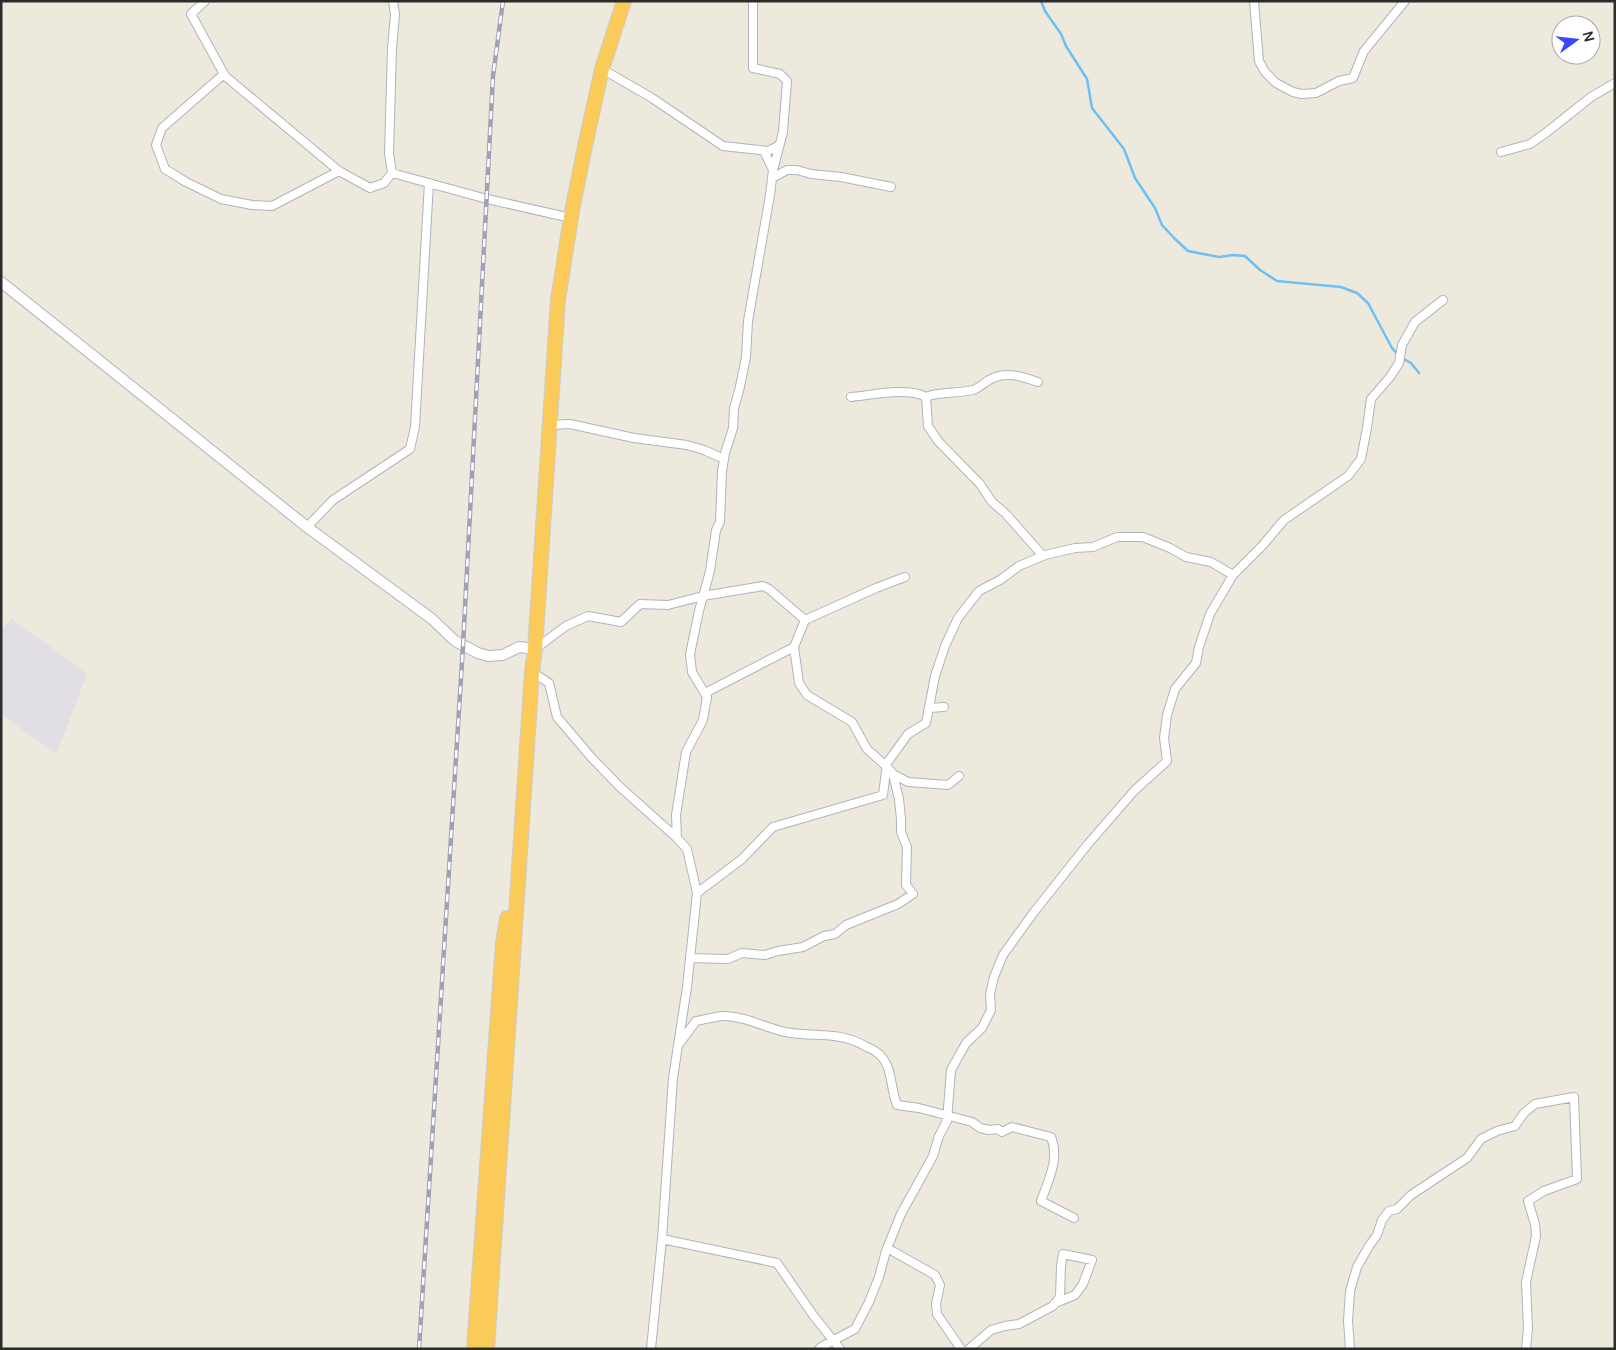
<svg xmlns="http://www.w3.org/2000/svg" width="1616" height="1350" viewBox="0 0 1616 1350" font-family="Manrope,sans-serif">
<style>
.industrial{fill:#e1dee6}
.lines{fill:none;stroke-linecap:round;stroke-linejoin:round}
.stream{stroke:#6dc0f3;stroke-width:2.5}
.minor-casing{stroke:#b2b2c0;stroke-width:10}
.tertiary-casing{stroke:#b2b2c0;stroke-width:12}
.trunk-casing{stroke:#ccc;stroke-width:16}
.minor{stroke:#fff;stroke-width:8}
.tertiary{stroke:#fff;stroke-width:10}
.trunk{stroke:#facb59;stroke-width:14}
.rail-casing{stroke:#a0a0b7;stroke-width:4.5}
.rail{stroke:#fff;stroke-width:2.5;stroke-dasharray:8;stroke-linecap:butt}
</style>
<rect width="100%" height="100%" fill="#eee9dd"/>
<path class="industrial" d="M12,619L87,674L56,754L1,714V630Z"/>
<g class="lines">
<path class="stream" d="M1041,1L1045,11L1061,34L1066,46L1087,79L1092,108L1124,149L1135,178L1155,208L1162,225L1174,238L1188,251L1219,257L1233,255L1245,256L1260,270L1277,281L1341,287L1357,293L1368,303L1392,348L1400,357L1411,363L1419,373"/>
<defs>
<path id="minor" d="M205,1L191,14L225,76L339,171L370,188L384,183L392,173L389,153L392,48L395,14L393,1
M753,1V68L780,74L787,81L783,132L773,170
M1254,1L1259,61L1265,72L1276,83L1293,92L1302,94L1316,93L1339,81L1353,78L1364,51L1405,1
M602,69L652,98L723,146L768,151L778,146
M224,74L162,128L156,145L165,169L186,182L221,199L252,205L272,206L339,171
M1501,152L1530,144L1547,132L1591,97L1615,83
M392,173L487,199L571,218
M772,178L787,170H797L811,174L841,177L891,187
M851,397C873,395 907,387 926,397L928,426L938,441L980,484L992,502L1006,514L1043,556
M926,397C941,391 957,394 973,390C979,388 984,383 989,380C1006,371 1021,376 1038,382
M550,425L570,424L634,438L687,445L704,450L724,459
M307,527L333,500L410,449L415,427L429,183
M535,649L566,626L588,616L621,622L640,604L668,605L703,596L763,586L769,589L805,620
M532,672L549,683L557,717L591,757L620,787L677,838L687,849L697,893L687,987L673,1078L662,1239L651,1349
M705,693L794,647L805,620L876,588L905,577
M929,708L944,707
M893,774L908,782L948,785L959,776
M677,838L676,815L686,752L703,720L707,697L692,672L690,654L699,611L710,571L716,530L720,522L722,471L725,453L733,428L734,408L739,391L746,357L748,321L770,195L773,170L764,151
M697,893L742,859L773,827L883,795L887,763L908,734L926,723L935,676L945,646L958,618L979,591L1000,580L1019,566L1045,555L1075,548L1093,547L1117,537H1143L1170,548L1186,557L1211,562L1233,575
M690,958L728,959L742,953L765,955L778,951L803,947L824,936L835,934L846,925L898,904L913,894L906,885L907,847L901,832V819L899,799L893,774L886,766L867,749L852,722L807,695L799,683L794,647
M679,1044L696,1021C704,1020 713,1017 722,1016C741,1015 767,1028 785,1032C816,1038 838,1030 867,1047C872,1049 877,1052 880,1055C893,1068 890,1088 897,1105L919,1108L972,1122L980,1128L989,1130L998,1129L1002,1132L1012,1127L1051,1137C1060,1159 1048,1181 1041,1201L1074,1218
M662,1239L777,1263L813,1315L840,1349
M887,1248L935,1275L940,1285L936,1304L937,1314L961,1349
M819,1349L821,1347L855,1329L869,1302L879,1277L886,1251L901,1214L933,1156L939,1136L947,1121L951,1070L966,1043L982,1028L991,1010L990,994L994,977L1003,955L1034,912L1088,844L1134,791L1167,761L1164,738L1167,715L1175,689L1196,663L1199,647L1210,614L1233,575L1262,546L1284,520L1348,476L1361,459L1367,428L1371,399L1390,377L1399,363L1402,345L1415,322L1443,300
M969,1349L991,1330L1005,1326L1019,1324L1053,1306L1060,1297L1061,1266L1063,1254L1092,1260L1083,1284L1075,1295L1055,1303
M1350,1349L1348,1321L1350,1291L1357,1267L1369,1246L1377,1235L1382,1220L1389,1211L1397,1209L1411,1195L1467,1158L1481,1139L1497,1131L1515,1126L1524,1113L1535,1104L1574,1097L1577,1179L1544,1191L1528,1201L1535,1224L1536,1236L1526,1282L1528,1328L1526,1349"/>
<path id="tertiary" d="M1,282L307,527L432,619L455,641L478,653L488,656L503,655L519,647L535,649"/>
<path id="trunk" d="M474,1349L503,943L507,918
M487,1349L532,672L535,649L558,300L572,211L585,146L602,69L624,1"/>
</defs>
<use href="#minor" class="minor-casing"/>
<use href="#tertiary" class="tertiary-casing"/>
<use href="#trunk" class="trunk-casing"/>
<use href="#minor" class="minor"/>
<use href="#tertiary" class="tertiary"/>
<use href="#trunk" class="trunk"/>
<defs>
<path id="rail" d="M419,1349L463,646L493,76L503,1"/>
</defs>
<use href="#rail" class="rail-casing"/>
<use href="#rail" class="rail"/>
</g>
<rect width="1616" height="1350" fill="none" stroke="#2c2c2c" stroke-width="5"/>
<g transform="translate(1576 40) rotate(75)"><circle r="24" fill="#ffffff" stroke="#ababab"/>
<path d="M0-4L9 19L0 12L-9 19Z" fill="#3948ff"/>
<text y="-8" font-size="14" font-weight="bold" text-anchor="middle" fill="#2c2c2c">N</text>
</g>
</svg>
